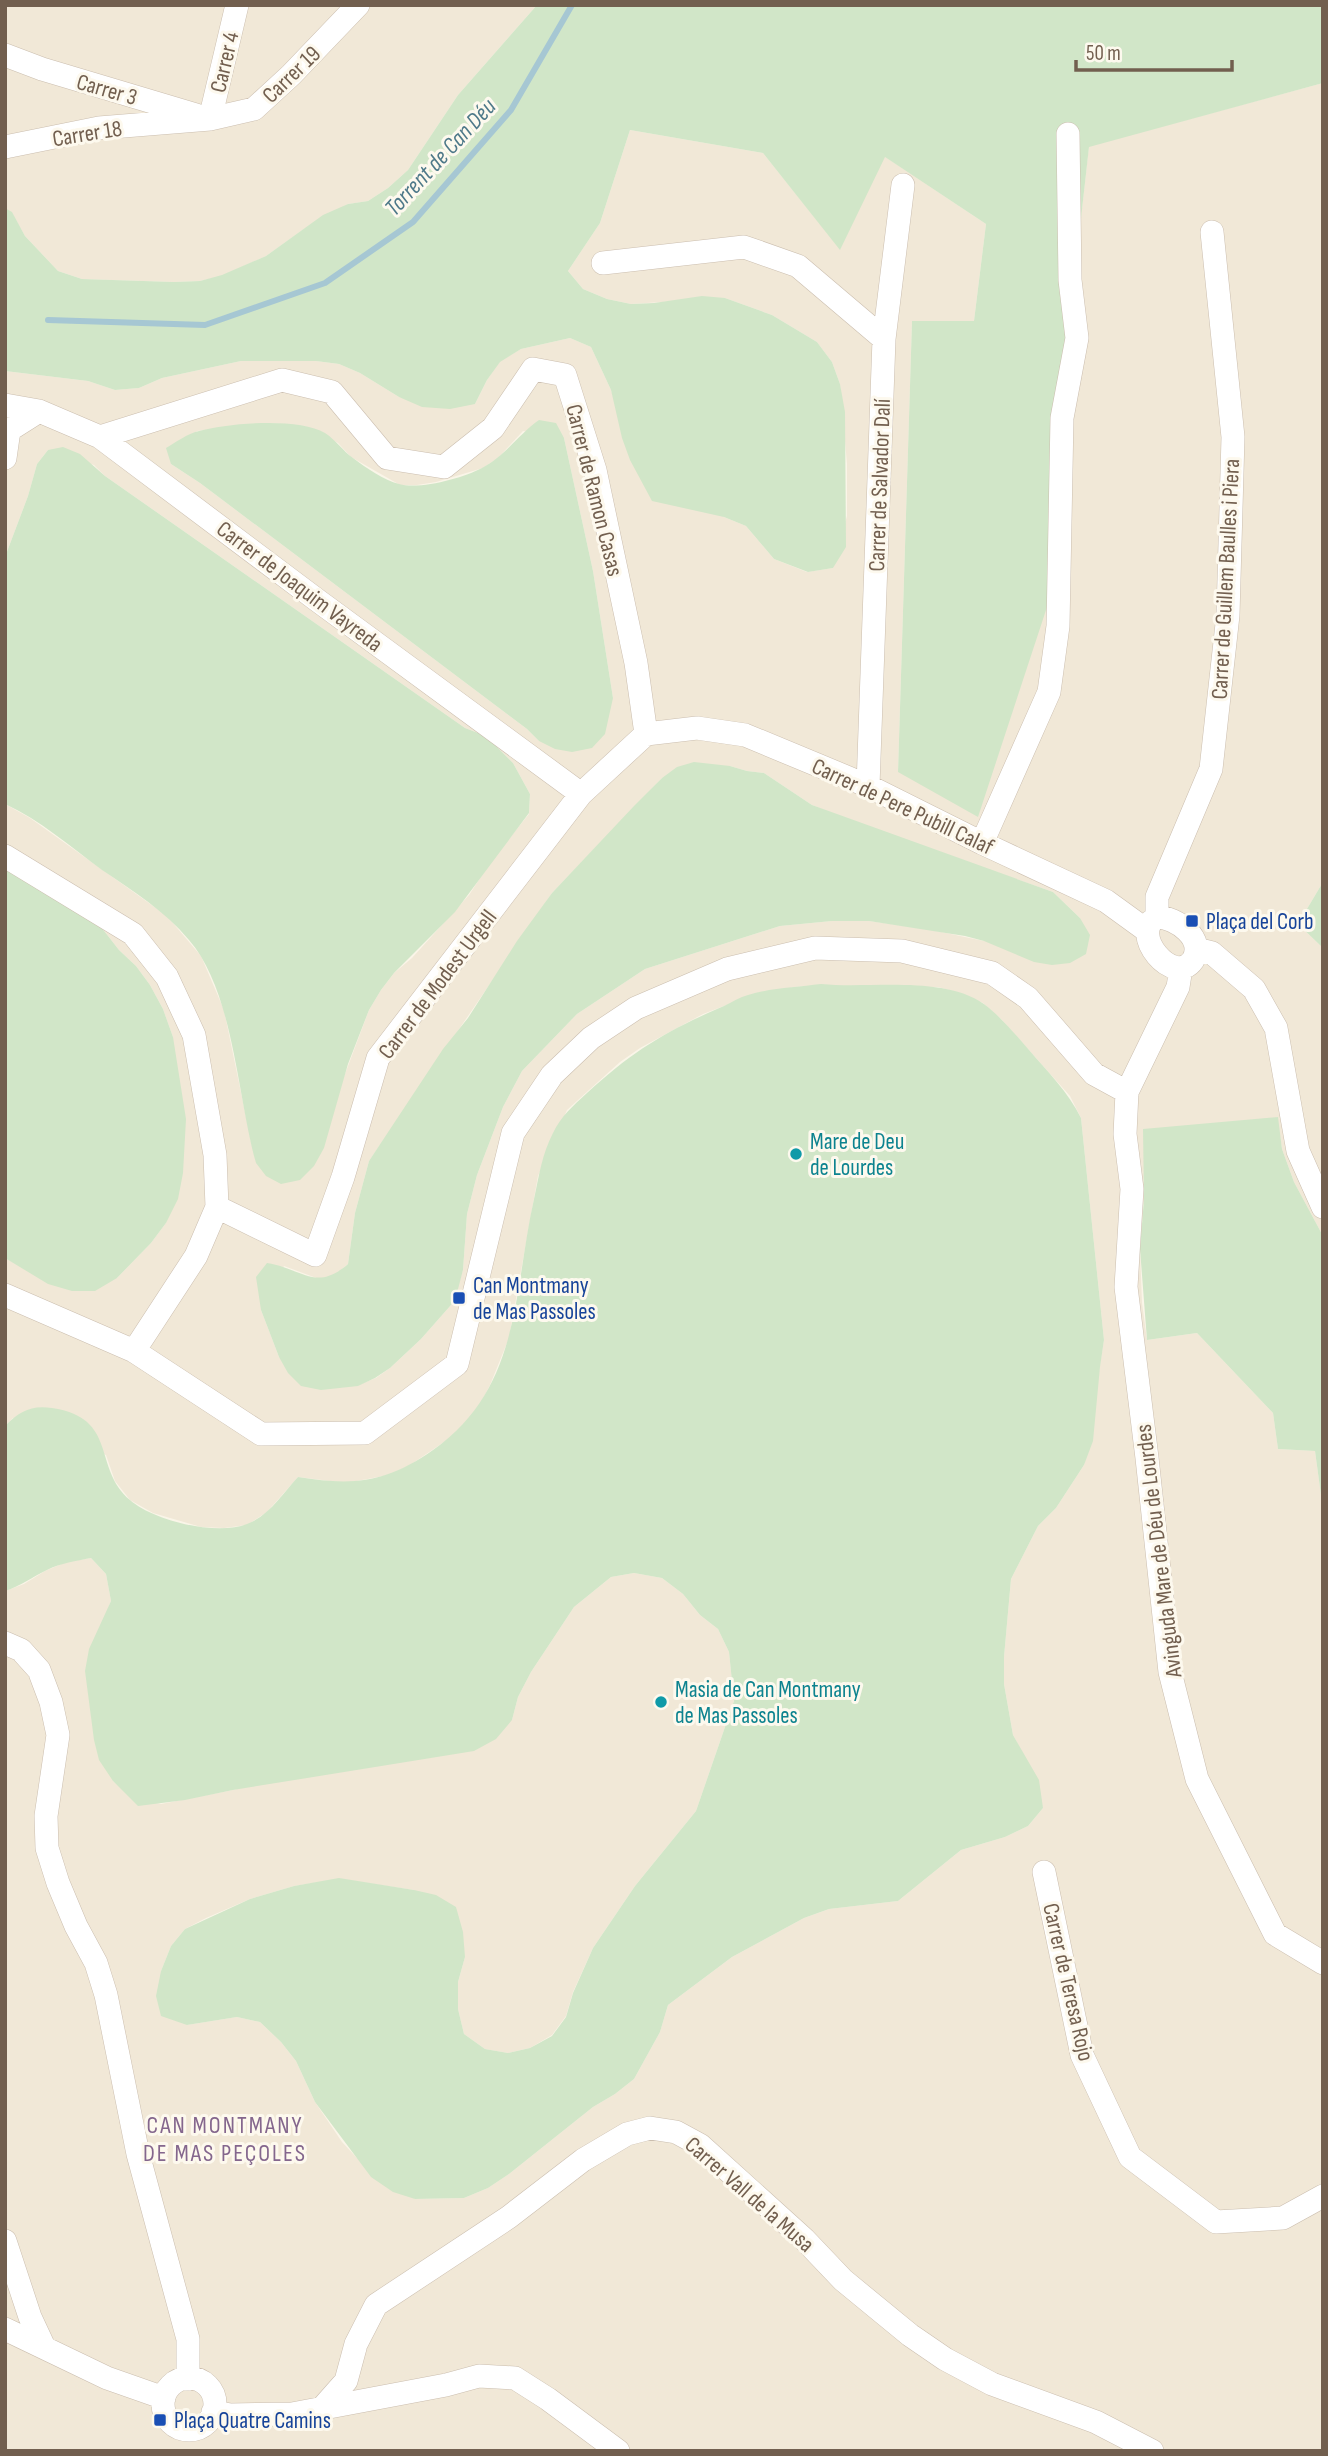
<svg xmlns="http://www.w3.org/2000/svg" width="1328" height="2456" viewBox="0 0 1328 2456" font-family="'Sofia Sans Condensed',sans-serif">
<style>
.residential{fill:#f1e8d7;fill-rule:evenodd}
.green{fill:#d1e6c8}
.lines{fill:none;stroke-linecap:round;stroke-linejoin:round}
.stream{stroke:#a6c7d3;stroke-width:6}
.minor-casing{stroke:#cbbeaf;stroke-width:24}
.minor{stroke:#fff;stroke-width:23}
.transit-dot{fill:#1a4fb4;stroke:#fdf9ee;stroke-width:2.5}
.culture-dot{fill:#0f9aa8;stroke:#fdf9ee;stroke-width:2.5}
.labels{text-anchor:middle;stroke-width:6;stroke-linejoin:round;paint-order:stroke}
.street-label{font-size:23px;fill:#725f4f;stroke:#fdf9ee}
.transit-label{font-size:23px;fill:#164399;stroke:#fdf9ee;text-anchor:start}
.culture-label{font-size:23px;fill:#0d838f;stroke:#fdf9ee;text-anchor:start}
.water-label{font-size:24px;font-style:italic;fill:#4e7989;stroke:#fdf9ee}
.neighbourhood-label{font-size:24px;letter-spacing:2px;fill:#84668d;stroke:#fdf9ee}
</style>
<rect width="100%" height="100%" fill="#faf5e8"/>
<path class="residential" d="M5,5H537L458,95L408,170L388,188L368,201L348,204L304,229L266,256L222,276L200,281L174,282L82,279L58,271L25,236L12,213L5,208Z
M1323,83V882L1298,924L1323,948V1236L1294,1182L1282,1149L1277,1117L1144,1199L1140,1249L1142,1303L1147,1340L1197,1333L1273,1413L1278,1449L1315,1451L1323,1510V2451H5V1591L24,1584L45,1571L66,1562L91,1558L106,1574L111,1601L102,1624L113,1781L131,1797L161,1804L233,1790L512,1720L518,1697L531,1672L574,1607L611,1577L634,1573L662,1578L683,1594L700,1615L718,1629L729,1652L734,1701L696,1811L635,1886L593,1948L573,1992L566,2016L552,2035L530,2048L508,2053L485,2049L464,2034L458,2009V1982L465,1957L414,1890L339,1879L294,1886L250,1899L206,1918L185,1929L171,1946L161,1971L187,2025L237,2017L260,2022L281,2042L296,2061L315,2102L342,2142L357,2158L415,2199L464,2198L488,2188L509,2174L593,2107L615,2094L634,2079L660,2032L668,2005L732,1957L804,1918L829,1909L898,1901L961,1850L1005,1837L1028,1826L1043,1808L1024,1756L1013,1735L1004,1684V1657L1011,1579L1038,1526L1056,1508L1084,1465L1104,1340L1081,1118L1070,1096L1002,1020L983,1003L960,993L938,987H845L821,985L794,987L724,1006L703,1014L640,1048L620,1062L567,1110L538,1176L509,1338L490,1385L480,1405L466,1423L447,1440L410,1465L389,1475L346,1483L298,1477L267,1512L247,1525L224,1528L201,1527L153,1513L130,1500L115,1481L106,1455L13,1418L5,1426V1258L26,1269L117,1278L151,1243L166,1223L173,1037L163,1009L150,985L136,966L119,950L101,927L5,865V804L30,818L167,916L201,956L224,1010L252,1146L342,1082L369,1010L381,990L394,973L412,958L469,895L492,860L529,814L530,794L513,763L486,736L465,728L105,476L94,465L48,450L37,464L28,496L5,557V371L88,381L115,390L139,388L162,378L241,361H316L339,364L360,373L399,397L475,404L487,380L500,361L521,349L570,338L591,347L611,390L618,413L724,517L746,526L774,559L807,572L833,568L847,516V464L840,384L832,362L817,342L772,315L725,298L631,304L607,299L583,289L568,271L600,223L630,130L763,153L840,249L884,156L986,224L974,321H912L898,771L1071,308L1089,146ZM268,423L304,426L338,443L351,457L400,485H417L436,482L483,468L498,458L523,431L564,438L593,571L613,698L539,741L527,729L200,483L171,464L197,431ZM730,766L747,771L764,773L812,805L846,819L1053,892L1080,918L984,941L927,929L869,921H832L780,926L645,969L577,1014L522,1071L503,1107L477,1175L467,1214L463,1270L451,1305L421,1339L390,1368L376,1378L358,1385L279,1357L261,1310L284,1266L319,1279L335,1275L348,1264L355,1213L369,1161L552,893L662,778Z"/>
<path class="green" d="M537,5H1323V83L1089,147L1071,308L1048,604L978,817L898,772L912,321H974L986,224L885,157L840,250L763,153L630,130L600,223L568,271L583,289L607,299L631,304L654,303L702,296L725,298L772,315L817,342L832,362L840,384L845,412L846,547L833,568L808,572L774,559L746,526L724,517L652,501L630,460L622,438L611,390L591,347L570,338L521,349L500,362L487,380L475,404L450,409L422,407L399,397L360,373L339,364L316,361H241L162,378L139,388L115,390L88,381L5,371V208L12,212L25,236L58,271L82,279L174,282L200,281L222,275L266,256L323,215L348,204L368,201L388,188L408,170L458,95Z
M539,420L556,423L564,438L593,571L613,698L605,734L592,748L572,752L555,749L539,741L527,729L200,483L171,464L166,448C176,442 187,434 199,431C228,423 299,417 325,433C336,440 343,451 353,458C366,468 384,480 399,484C420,490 463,478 482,468C504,457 519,434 539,420Z
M63,447L80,454L105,476L465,728L486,736L513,763L530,794L529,813L455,912L394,973L381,990L369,1010L348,1064L324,1148L314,1166L300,1180L281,1184L266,1176L256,1163C237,1096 234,992 189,940C165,911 133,891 102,870C71,847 40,820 5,804V557L28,496L37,464L48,450Z
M694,762L730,766L747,771L764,773L812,805L1053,892L1080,918L1090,935L1086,954L1070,963L1052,965L1034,962L984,941L965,936L869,921H832L780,926L645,969L577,1014L522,1071L503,1107L477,1175L467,1214L463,1270L458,1289L451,1305L421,1339L390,1368L375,1378L358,1386L321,1390L301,1386L288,1373L279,1357L261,1310L256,1277L267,1263C303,1269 316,1292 348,1264L355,1213L369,1161L443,1049L468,1018L517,941L552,893L634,806L662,778L677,767Z
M5,865L101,927L119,950L136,966L150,985L163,1009L173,1037L186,1119L183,1173L178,1199L166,1223L151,1243L117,1278L95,1291H72L48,1284L5,1258Z
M1323,882V948L1298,924Z
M821,984C870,989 942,975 984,1004C1001,1017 1015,1034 1029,1050C1048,1072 1068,1092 1081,1118L1104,1340L1100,1367L1093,1441L1084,1465L1056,1508L1038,1526L1011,1579L1004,1657V1684L1013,1735L1039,1780L1043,1808L1028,1826L1005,1837L961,1850L898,1901L829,1909L804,1918L732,1957L668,2005L660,2032L634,2079L615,2094L593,2107L509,2174L488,2188L464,2198L415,2199L393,2192L371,2177L315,2102L296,2061L281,2042L260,2022L237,2017L187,2025L161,2016L156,1996L161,1971L171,1946L185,1929L250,1899L294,1886L339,1878L414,1890L436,1895L456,1907L463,1932L465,1957L458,1982V2009L464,2034L485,2049L508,2053L530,2048L552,2036L566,2017L573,1993L593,1948L635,1886L696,1811L734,1701L729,1652L718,1629L700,1615L683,1594L662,1578L634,1573L611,1577L574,1607L531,1672L518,1697L512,1720L496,1739L474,1751L233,1790L185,1800L138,1806L113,1781L99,1760L94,1740L85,1671L89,1649L111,1601L106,1574L91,1558C76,1561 61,1563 47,1570C32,1577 21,1586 5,1591V1426C20,1411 31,1405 52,1408C119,1418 92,1468 130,1500C154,1521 217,1536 247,1524C269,1516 283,1493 298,1477C353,1486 386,1483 433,1450C521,1388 513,1293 534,1199C539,1176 542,1154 553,1133C561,1116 573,1106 587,1093C634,1050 666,1031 724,1006C732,1002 740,997 748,995C771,988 797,987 821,984Z
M1278,1117L1282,1149L1294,1182L1323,1236V1510L1315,1451L1278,1449L1273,1413L1197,1333L1147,1340L1140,1249L1144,1199L1143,1129Z"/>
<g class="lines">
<path class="stream" d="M48,320L205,325L325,283L413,222L511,110L572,5"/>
<defs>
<path id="minor" d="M5,55L42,69L196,115
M210,119L237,5
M5,147L99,128L210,119L254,109L291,75L358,5
M603,263L744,247L798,266L884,339
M5,405L39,411L100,437L317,600L581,794
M100,437L282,380L332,392L387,458L444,467L493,428L533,369L565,375L595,470L636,663L646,734
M5,458L9,430L39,411
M646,734L697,728L745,735L868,786L982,843L1106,901L1146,930
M868,786L884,339L903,185
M982,843L1049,692L1058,626L1062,418L1077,338L1070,280L1068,134
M5,856L133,934L167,977L194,1035L215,1155L217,1207L196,1256L134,1351
M1157,917V897L1211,769L1228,615L1233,437L1212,232
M1157,917C1176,917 1206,939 1193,960C1174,988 1128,933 1157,917Z
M1196,949L1212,953L1254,989L1276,1028L1298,1151L1323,1207
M1181,968L1178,987L1127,1092L1125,1134L1132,1189L1126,1287L1147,1458L1170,1672L1197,1779L1275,1934L1323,1963
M217,1207L315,1255L343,1177L378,1058L581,794L646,734
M5,1295L134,1351L261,1434L365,1433L457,1364L513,1133L552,1075L591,1038L636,1008L727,969L815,948L902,951L992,973L1028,998L1094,1074L1127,1092
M5,1643L21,1650L39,1670L51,1702L58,1735L46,1816L47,1848L58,1883L76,1926L96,1963L106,1995L138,2154L188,2339V2379
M1044,1872L1082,2055L1130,2157L1216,2222L1283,2218L1323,2196
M5,2241L30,2317L44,2347
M5,2329L107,2378L164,2398
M163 2404a26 26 0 1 1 52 0a26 26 0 1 1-52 0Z
M323,2407L346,2381L356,2344L376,2305L509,2217L583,2160L627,2134L650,2128L676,2132L700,2145L804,2239L843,2280L910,2335L945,2359L992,2384L1096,2422L1152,2451
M213,2412L231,2415L292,2414L446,2385L479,2376L515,2378L548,2399L618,2451"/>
</defs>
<use href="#minor" class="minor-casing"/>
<use href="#minor" class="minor"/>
</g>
<g class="transit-dot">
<rect x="1185" y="914" width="14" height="14" rx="3.5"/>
<rect x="452" y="1291" width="14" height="14" rx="3.5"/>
<rect x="153" y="2413" width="14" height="14" rx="3.5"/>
</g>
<g class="culture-dot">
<circle cx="796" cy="1154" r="7"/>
<circle cx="661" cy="1702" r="7"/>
</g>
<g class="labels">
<g class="street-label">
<text transform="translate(224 62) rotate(-77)" y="8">Carrer 4</text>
<text transform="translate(291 74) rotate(-44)" y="8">Carrer 19</text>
<text transform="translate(107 89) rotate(16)" y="8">Carrer 3</text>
<text transform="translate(87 133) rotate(-9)" y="8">Carrer 18</text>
<text transform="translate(879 485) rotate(-88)" y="8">Carrer de Salvador Dalí</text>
<text transform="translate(595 490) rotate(76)" y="8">Carrer de Ramon Casas</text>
<text transform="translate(1225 579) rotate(-87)" y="8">Carrer de Guillem Baulles i Piera</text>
<text transform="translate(300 586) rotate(37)" y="8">Carrer de Joaquim Vayreda</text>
<text transform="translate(903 806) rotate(25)" y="8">Carrer de Pere Pubill Calaf</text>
<text transform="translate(437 984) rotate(-53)" y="8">Carrer de Modest Urgell</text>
<text transform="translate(1158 1551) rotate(-97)" y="8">Avinguda Mare de Déu de Lourdes</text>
<text transform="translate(1069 1982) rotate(77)" y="8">Carrer de Teresa Rojo</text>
<text transform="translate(750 2194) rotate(41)" y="8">Carrer Vall de la Musa</text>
</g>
<g class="transit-label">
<text x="1206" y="929">Plaça del Corb</text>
<text x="473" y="1293">Can Montmany<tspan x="473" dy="26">de Mas Passoles</tspan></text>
<text x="174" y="2428">Plaça Quatre Camins</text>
</g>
<g class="culture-label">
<text x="810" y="1149">Mare de Deu<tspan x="810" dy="26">de Lourdes</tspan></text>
<text x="675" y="1697">Masia de Can Montmany<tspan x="675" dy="26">de Mas Passoles</tspan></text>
</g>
<g class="water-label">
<text transform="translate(440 157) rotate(-47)" y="8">Torrent de Can Déu</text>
</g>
<g class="neighbourhood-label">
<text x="225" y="2133">CAN MONTMANY<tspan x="225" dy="28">DE MAS PEÇOLES</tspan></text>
</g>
</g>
<rect width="1328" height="2456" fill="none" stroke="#725f4f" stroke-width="14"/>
<path d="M1076 60v10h156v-10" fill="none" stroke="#725f4f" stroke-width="3.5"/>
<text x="1086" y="60" font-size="21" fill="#725f4f" stroke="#fdf9ee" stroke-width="5" paint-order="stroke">50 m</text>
</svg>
